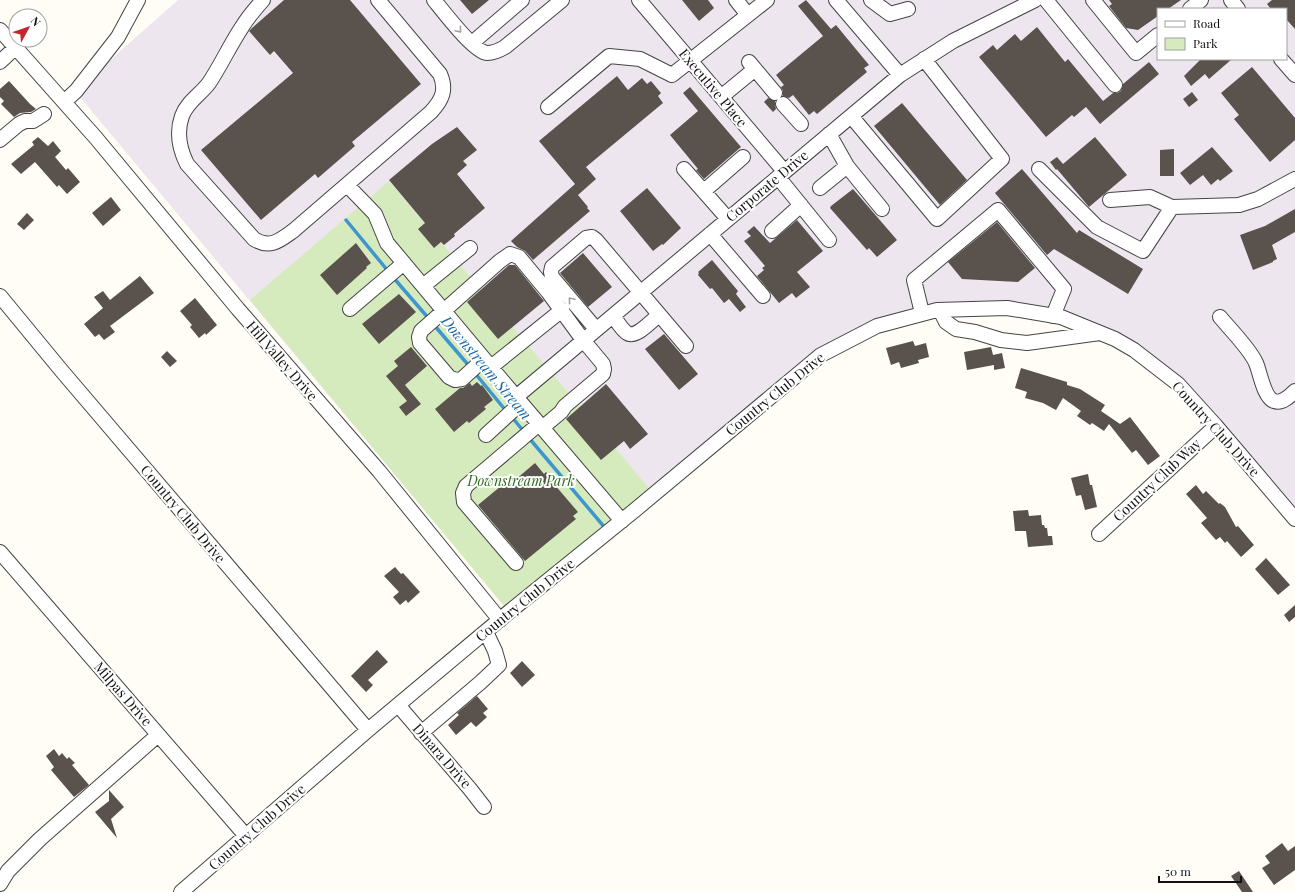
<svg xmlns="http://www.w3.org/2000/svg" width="1295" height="892" viewBox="0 0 1295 892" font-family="'Playfair Display',serif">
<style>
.industrial{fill:#eee6ef;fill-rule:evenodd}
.green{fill:#d5ebbd}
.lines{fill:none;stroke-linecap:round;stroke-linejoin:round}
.stream{stroke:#3f96cf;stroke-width:3.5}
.building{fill:#5a524d}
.minor-casing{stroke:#444;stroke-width:16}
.minor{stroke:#fff;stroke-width:14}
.oneway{stroke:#a0a0a0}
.labels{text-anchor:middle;stroke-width:4;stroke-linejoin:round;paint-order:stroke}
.street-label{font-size:14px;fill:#111;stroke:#fff}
.park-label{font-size:14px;font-style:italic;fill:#2f6b1f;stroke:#fff}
.water-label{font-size:15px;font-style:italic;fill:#1768a6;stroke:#fff}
</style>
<rect width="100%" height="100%" fill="#fffdf5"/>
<path class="industrial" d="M178,0H1295V516L1174,381L1071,321L965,307L856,335L510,613L75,91ZM1158,9H1286V59H1158Z"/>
<path class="green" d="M389,181L654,494L509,612L250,300Z"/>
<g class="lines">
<path class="stream" d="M346,220L388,271
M392,276L430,320
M434,325L470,367
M474,372L507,412
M511,416L525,433
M529,438L606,529"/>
</g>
<path class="building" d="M284,0H350L421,84L352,142L355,146L318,178L315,174L261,220L201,150L293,73L274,51L270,55L249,31L252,28Z
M460,0H489L472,14Z
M682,0H708L714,8L699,21Z
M806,0L831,29L836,25L869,65L864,68L867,72L817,114L814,111L809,115L793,95L789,98L783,96V91L781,87L784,85L776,75L823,36L798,6Z
M1109,0H1181L1168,9H1158V16L1138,30L1126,28L1109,6L1112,4Z
M1272,0H1295V29L1286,19V9H1271L1267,4Z
M1037,27L1065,62L1068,59L1103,101L1113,93H1117L1121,91L1123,84L1149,62L1159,74L1100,124L1086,107L1074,117L1072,115L1046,137L979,57L993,45L997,50L1015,34L1021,41Z
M1201,59H1232L1209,79L1205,74L1191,86L1184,76Z
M1252,67L1295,118V140L1270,162L1234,119L1239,115L1221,93Z
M617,76L628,90L642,78L647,84L651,81L661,93L658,96L663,103L586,167L596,179L578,195L588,207L587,208L590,211L533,260L525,251L517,247L511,241L575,184L539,141Z
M9,81L30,104L36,109L31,112L20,113L14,117L1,104L4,101L0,97V89Z
M690,87L741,147L704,179L696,170L698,169L670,135L698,111L683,93Z
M1192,92L1198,100L1189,107L1183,99Z
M768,98L775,101V105L776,109L773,112L764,102Z
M902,103L967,180L940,205L874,126Z
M457,127L477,150L463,161L467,165L457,174L485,208L454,234L455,236L444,245L441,242L434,248L418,229L425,223L389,180L432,144Z
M38,137L48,146L53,141L61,151L55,157L66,170L68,168L80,182L67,194L59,185L57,187L35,162L21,174L11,164L34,145L32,142Z
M1095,137L1127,175L1089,207L1057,169L1062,165L1056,170L1050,162L1057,157L1063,164Z
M1212,147L1233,171L1220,181L1218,179L1211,185L1203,175L1190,185L1180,173Z
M1174,149V176H1160V150Z
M1022,169L1077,233L1079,230L1143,269L1128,294L1054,249L1047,255L995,193Z
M647,188L681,228L663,245L662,244L653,251L620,211Z
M853,189L897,240L877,257L869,248L867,250L830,208L831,206Z
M111,197L121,210L103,226L92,213Z
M1295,209V232L1272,245L1277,259L1273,261V262L1253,270L1240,235L1265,226Z
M27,213L34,220L24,230L17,224Z
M797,220L823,251L797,272L810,287L796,298L792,293L779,303L757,276L764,270L762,268L765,266L744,241L751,236L747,232L754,226L770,243Z
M997,222L1035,268L1018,282L962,279L948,262Z
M356,243L371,263L366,267L367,268L337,295L320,275Z
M583,253L612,287L588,307L560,273Z
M712,260L738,291L736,294L746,307L740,312L729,299L724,303L712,288L710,289L698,275L699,273L698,272Z
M509,265H515L544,301L498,339L467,302Z
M140,276L154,293L110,326L115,332L104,340L99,334L95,337L84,324L103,308L94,297L103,291L110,300Z
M399,294L416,312L379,344L362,324Z
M195,298L217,325L206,335L205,333L199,338L190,327L192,325L180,311Z
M664,334L698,374L679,390L645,349Z
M913,341L915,346L926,343L929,357L918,360L919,363L901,368L899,362L891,365L886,348Z
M411,347L427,366L405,385L421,404L406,416L399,407L407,401L386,376L398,366L394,361Z
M991,347L993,355L1002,353L1005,368L994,370V365L967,370L964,352Z
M167,351L177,361L170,367L161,357Z
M1021,368L1067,382V385L1080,389L1105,405L1101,411L1120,424L1130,417L1160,456L1148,465L1136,450L1132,453L1109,424L1104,431L1092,423L1090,425L1077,416L1081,411L1063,398L1056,410L1043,403L1025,398L1027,392L1015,388Z
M477,382L481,386L482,385L493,400L484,407L486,409L469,423L467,421L454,432L435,409L460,388H463L470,383L472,386Z
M606,384L648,434L630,449L624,441L601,460L566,419Z
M535,463L544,474L546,472L556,483L554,484L578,512L573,516L576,519L525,561L478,505L501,486L500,484L511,475L515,480Z
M1088,474L1090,485H1092L1097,507L1085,510L1081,495L1076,496L1071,478Z
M1196,485L1203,494L1206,491L1219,504L1220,503L1225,507L1236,527L1238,526L1254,545L1241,557L1227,541L1225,543L1220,537L1216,540L1201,523L1207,518L1186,494Z
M1028,510L1029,516L1041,515L1042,525H1044L1045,528H1047L1048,536H1052L1053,545L1028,547L1026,531H1015L1013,511Z
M1266,558L1290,585L1278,595L1255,569Z
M395,567L401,574L403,573L420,592L408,603L406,600L400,605L393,597L399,592L384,576Z
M1295,605V617L1289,622L1284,615Z
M377,650L388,662L368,680L373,685L366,692L351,676Z
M522,661L535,675L522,687L510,673Z
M477,696L488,709L483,713L487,717L476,727L471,722L456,735L448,725L459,715L457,713Z
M54,749L59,756L62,753L67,759L69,757L75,763L72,765L89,785L74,797L51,770L54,767L46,756Z
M109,790L124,807L111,819L117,838L95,812L109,801Z
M1282,843L1288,851L1295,846V870L1274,885L1262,868L1270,863L1265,856Z
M1239,871L1253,892H1242L1231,876Z"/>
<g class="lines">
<defs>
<path id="minor" d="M263,0C255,9 248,17 242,27C230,45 221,65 209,83C200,95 187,102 182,116C176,133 179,148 187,164L254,239C270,249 279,241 293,231L431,112C442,100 447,90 440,74L378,0
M434,0C443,11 474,52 487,53C494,53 500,50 505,47L562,0
M639,0L784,171
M736,0L748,15
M836,0L900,75
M871,0L890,14L908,9
M1046,0L1115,85
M1093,0L1136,53L1158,35
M1231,0L1238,9
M1190,9L1201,0
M0,30L96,138L238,309L379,471L500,620
M472,43L522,0
M1281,59L1295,75
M0,62L15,48
M749,62L775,93
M721,97L755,69
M64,102L76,91L118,37L138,0
M783,104L801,124
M548,107L609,56L640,59L672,75L767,0
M851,116L937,219L1002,159L924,59
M829,134L847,166L882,209
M0,140L19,124L25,121H33L44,114
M684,169L728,219
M1039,169L1097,227L1143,251L1172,207
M778,177L829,240
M347,185L375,214L387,243L516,397L622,521
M820,188L847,166
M704,191L743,157
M1110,200L1150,197L1172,207L1239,205L1258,199L1295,179
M772,231L801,205
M710,234L763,296
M423,286L470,248
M0,296L61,370L368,730
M350,309L404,263
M940,310L946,322L956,329L975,332L1001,340L1027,343L1100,333
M922,313L914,280L998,210L1064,289L1053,316
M613,316C617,321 622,330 627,333C636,339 652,320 659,315
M1220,317C1230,329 1250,349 1256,363C1260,372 1264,398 1274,401C1282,404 1290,396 1295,391
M596,329L552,277L551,272L552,267L586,238L592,237L596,240L686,346
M484,359L462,379L455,380L449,377L420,343L419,337L421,331L500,261L510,254L519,257L548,292L583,340L603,364L604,369L603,374L565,406L561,412L542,428
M491,367L562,310
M516,397L900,75L953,41L1035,0
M486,435L521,403
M1099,534L1216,426
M0,552L246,836
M516,563L464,502L463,493L466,486L539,424
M399,705L404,712L470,789L484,807
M421,733L481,682L499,665L495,651L486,632
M0,884L8,871L40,839L158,735
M181,892L368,730L509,612L635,510L821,355L877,326L937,310L1007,308L1061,317L1115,339L1134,350L1178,384L1216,426L1295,519"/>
</defs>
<use href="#minor" class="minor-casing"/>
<use href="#minor" class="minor"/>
</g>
<defs><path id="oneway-chevron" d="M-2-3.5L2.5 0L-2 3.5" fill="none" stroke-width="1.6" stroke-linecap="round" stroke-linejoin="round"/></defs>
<g class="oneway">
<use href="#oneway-chevron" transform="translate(459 30) rotate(50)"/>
<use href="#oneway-chevron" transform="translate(571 300) rotate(-130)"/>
</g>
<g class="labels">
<g class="street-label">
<text transform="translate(713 88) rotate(50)" y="5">Executive Place</text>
<text transform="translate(767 186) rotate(-40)" y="5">Corporate Drive</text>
<text transform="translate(282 361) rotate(49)" y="5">Hill Valley Drive</text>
<text transform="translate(775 394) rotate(-39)" y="5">Country Club Drive</text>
<text transform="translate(1216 429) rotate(48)" y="5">Country Club Drive</text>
<text transform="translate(1157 480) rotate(-43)" y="5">Country Club Way</text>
<text transform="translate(183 514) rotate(50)" y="5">Country Club Drive</text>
<text transform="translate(525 600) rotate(-39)" y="5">Country Club Drive</text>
<text transform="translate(123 694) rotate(49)" y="5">Milpas Drive</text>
<text transform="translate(442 756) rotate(49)" y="5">Dinara Drive</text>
<text transform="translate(257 827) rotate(-41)" y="5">Country Club Drive</text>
</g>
<g class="park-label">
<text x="521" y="486">Downstream Park</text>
</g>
<g class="water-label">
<text transform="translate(486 368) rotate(50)" y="5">Downstream Stream</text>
</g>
</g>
<rect x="1157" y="8" width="130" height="52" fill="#ffffff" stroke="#a0a0a0"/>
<rect x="1165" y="21" width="20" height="6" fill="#ffffff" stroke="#a0a0a0"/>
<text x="1193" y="28" font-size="12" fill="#111111">Road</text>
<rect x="1165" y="38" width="20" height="12" fill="#d5ebbd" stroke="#a0a0a0"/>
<text x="1193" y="48" font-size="12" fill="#111111">Park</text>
<g transform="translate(28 28) rotate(50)"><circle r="19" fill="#ffffff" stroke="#a0a0a0"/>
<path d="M0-3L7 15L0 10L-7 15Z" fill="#c4262e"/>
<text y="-6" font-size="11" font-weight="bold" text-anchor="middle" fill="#111111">N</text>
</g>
<path d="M1159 876v6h82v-6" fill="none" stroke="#111111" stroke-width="2"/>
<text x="1165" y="876" font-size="12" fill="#111111" stroke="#ffffff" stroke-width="3" paint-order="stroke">50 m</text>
</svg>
